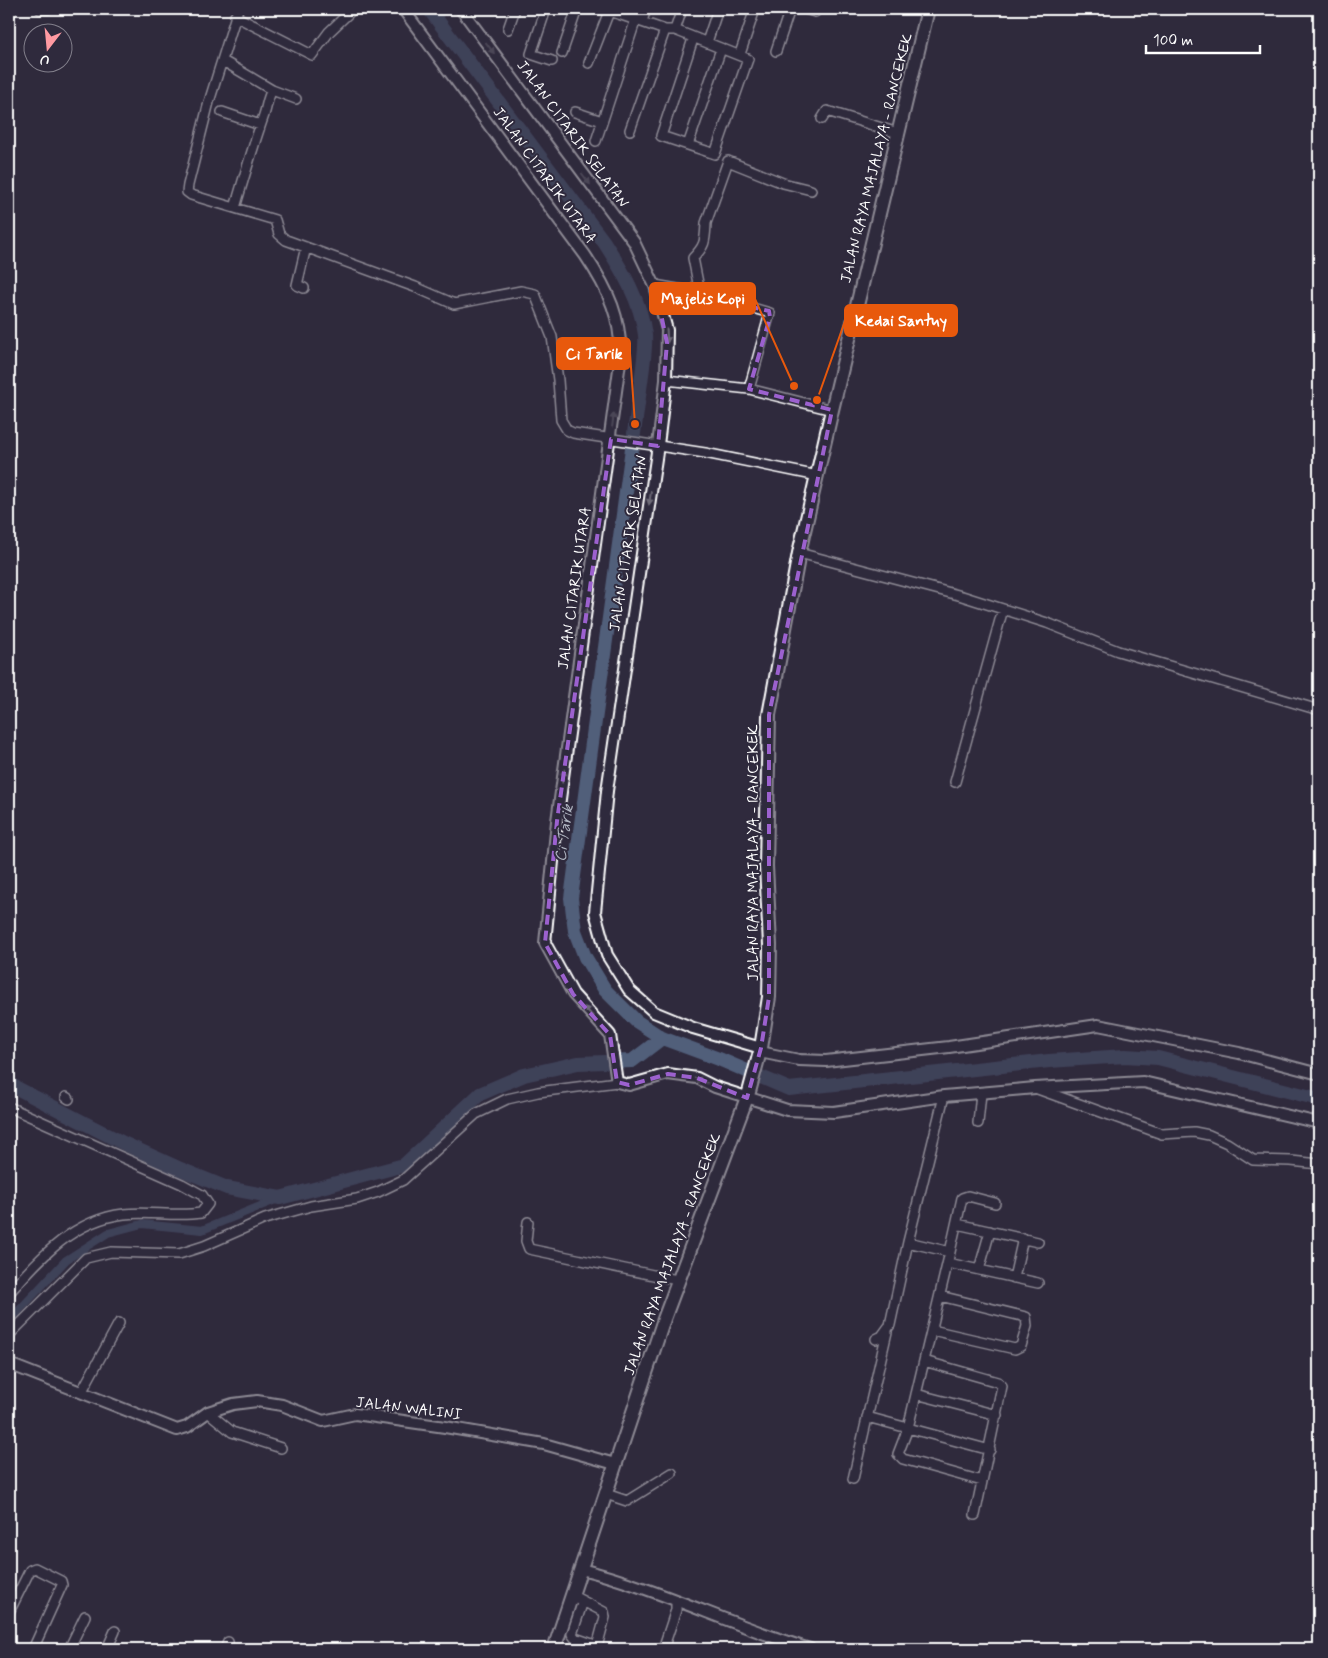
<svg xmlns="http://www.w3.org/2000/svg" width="1328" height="1658" viewBox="0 0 1328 1658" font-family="Mynerve,sans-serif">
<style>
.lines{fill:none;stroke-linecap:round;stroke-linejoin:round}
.canal{stroke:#515e7a;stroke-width:8}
.river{stroke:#515e7a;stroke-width:14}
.minor-casing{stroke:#fff;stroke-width:12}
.tertiary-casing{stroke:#fff;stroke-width:14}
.secondary-casing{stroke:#fff;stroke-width:16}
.minor{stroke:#2f2a3d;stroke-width:9}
.tertiary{stroke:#2f2a3d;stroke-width:10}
.secondary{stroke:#2f2a3d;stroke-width:12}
.oneway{fill:#6d6a77}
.marked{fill:none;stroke:#9c61cf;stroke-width:4;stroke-dasharray:10 6;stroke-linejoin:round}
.labels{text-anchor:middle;stroke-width:4;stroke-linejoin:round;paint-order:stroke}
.street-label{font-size:15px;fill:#fff;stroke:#2f2a3d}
.water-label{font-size:16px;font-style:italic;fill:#b1b7c3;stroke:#2f2a3d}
.leader{fill:none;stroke:#e8590c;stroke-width:2}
.callout-dot{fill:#e8590c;stroke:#2f2a3d;stroke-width:2}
.callout{fill:#e8590c;stroke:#e8590c;stroke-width:2}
.callout-label{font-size:16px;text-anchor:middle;font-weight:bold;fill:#fff}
</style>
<rect width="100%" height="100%" fill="#2f2a3d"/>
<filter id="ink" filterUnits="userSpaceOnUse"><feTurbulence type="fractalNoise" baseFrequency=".02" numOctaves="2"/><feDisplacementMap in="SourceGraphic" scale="10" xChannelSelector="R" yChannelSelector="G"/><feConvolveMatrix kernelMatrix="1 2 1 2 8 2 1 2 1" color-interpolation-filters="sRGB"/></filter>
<g filter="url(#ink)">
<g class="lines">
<path class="canal" d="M9,1321L66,1260L108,1233L142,1224L202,1230L280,1198"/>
<path class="river" d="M429,9L604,242C622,270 641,301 645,335C646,345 644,357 643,367L571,898L575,931L585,957L605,990L636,1021L662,1038L719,1059L789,1089L1049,1061L1125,1056L1158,1058L1319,1099
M9,1084L125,1144L178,1168L227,1188L280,1198L404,1165L480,1094L524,1075L578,1063L632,1061L662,1038"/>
<defs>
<path id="minor" d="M40,9H48
M238,9L209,102L188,185L187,192L191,195L275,220L279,234L286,240L415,287L454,304L521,291L535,294L552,337L558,380L561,420L567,430L573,433L705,453L818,476
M546,9L531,54L552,61
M604,9L665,30H675L748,59L715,154L661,136L693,39
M805,9L815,12L816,9
M9,16L11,9
M235,16L312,55L329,32L353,9
M642,21L646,9
M508,29L515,9
M675,30L682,9
M707,42L718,9
M776,51L790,9
M562,53L577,9
M740,54L755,9
M223,61L272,90L296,99
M589,63L610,9
M222,112L260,125
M575,112L602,121
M822,119L827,111L898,133
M630,130L665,30
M596,141L636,19
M688,145L721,49
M235,208C244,177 253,146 264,115C267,106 267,99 272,90
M655,285L700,293L770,313L749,389
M304,288L297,285L306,247
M700,293L693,258C706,245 705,240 706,223L728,161L783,183L811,190
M666,380L749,389L832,410
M799,553L962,596L1047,623L1118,651L1319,710
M955,782L1003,609
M1035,1088L1162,1134L1194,1132L1209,1135L1227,1143L1253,1160L1291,1161L1319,1164
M66,1097L69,1099
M9,1107L182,1184L202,1195L208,1204L201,1213C175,1217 149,1211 124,1214C73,1220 41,1257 9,1293
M978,1123L981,1093
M528,1222L526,1241L529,1249L677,1280
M957,1224L1038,1242
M908,1242L944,1096
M950,1252L962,1198L968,1196L995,1203
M948,1263L1038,1283
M979,1270L990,1231
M1014,1278L1023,1238
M932,1330L1015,1349L1021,1346L1027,1326L1026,1317L940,1296
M9,1335L86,1258L111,1252L179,1254L204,1246L265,1219L311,1206L357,1199L378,1192L403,1180L476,1114L507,1099L538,1092L617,1082
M876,1339L882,1336L890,1325L908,1242L950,1252L908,1428L898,1454L903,1459L982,1481
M924,1361L998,1382L1002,1386L975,1515
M82,1391L119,1323
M916,1394L997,1415
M208,1412L232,1432L281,1448
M867,1417L990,1450
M853,1479L887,1332
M606,1494L627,1501L672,1473
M573,1596L604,1612L605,1617L598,1643L595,1645L575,1638L572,1634L583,1601
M9,1612L30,1570L35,1568L61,1581L62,1585L33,1649
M69,1649L85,1616
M107,1649L115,1631
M225,1649L228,1642
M663,1649L676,1610V1600"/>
<path id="tertiary" d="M403,9L585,255C608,289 623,320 620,362L557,821L545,943L573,994L610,1035L617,1082L629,1085L668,1074L697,1078L715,1087L787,1110L834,1112L944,1096L1035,1088L1143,1082L1319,1123
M461,9L634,242L655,286L667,330L666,380L658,445L607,791L595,912L607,955L629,990L654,1012L693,1028L761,1048
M760,1052L799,1060L826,1061L949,1047L1098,1025L1239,1053L1319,1074
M9,1364L177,1430L187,1427L208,1412L233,1404L257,1401L282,1405L323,1421L355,1414L445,1427L544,1444L615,1464
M581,1569C660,1589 732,1626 810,1649"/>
<path id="secondary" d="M554,1649L664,1319L749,1092L761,1048L769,997L770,945L766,866L769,715L799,553L832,410L928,9"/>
</defs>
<use href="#minor" class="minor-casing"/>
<use href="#tertiary" class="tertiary-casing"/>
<use href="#secondary" class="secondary-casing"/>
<use href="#minor" class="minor"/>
<use href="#tertiary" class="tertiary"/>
<use href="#secondary" class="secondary"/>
</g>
<defs><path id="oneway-solid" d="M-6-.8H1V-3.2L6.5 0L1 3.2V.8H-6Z" transform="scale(1.25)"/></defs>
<g class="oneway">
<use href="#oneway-solid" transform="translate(490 48) rotate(53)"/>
<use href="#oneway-solid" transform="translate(586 179) rotate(53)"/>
<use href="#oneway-solid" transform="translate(667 336) rotate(87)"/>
<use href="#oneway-solid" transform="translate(613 420) rotate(-83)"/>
<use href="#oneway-solid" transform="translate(650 498) rotate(99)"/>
<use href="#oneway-solid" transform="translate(586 615) rotate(-82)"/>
<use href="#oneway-solid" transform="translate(563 776) rotate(-82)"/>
<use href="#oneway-solid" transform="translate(589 1012) rotate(-132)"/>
<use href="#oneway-solid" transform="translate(701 1081) rotate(-157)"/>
</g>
</g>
<path d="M0 0H1328V1658H0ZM655,285L769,311L770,317L749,389L832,410L769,715V997L761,1048L747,1098L697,1078L668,1074L629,1085L617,1082L610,1035L573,994L545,943L557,821L611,439L658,446L667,343Z" fill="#2f2a3d" fill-opacity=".55" fill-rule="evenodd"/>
<path class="marked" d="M655,285L769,311L770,317L749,389L832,410L769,715V997L761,1048L747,1098L697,1078L668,1074L629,1085L617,1082L610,1035L573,994L545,943L557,821L611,439L658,446L667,343Z"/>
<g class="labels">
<g class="street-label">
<text transform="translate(573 134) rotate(54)" y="5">JALAN CITARIK SELATAN</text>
<text transform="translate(876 158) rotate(-76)" y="5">JALAN RAYA MAJALAYA - RANCEKEK</text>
<text transform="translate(545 175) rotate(54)" y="5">JALAN CITARIK UTARA</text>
<text transform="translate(628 543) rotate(-81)" y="5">JALAN CITARIK SELATAN</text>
<text transform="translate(574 588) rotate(-82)" y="5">JALAN CITARIK UTARA</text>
<text transform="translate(753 853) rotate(-90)" y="5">JALAN RAYA MAJALAYA - RANCEKEK</text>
<text transform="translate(672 1254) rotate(-70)" y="5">JALAN RAYA MAJALAYA - RANCEKEK</text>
<text transform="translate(409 1408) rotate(7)" y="5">JALAN WALINI</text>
</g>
<g class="water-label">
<text transform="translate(563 833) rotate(-82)" y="6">Ci Tarik</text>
</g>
</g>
<path class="leader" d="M794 386L755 299M817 400L845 321M635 424L630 353"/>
<g class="callout-dot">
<circle cx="794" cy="386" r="5"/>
<circle cx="817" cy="400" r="5"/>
<circle cx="635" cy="424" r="5"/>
</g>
<g class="callout">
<rect x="650" y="283" width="105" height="31" rx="5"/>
<rect x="845" y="305" width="112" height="31" rx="5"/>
<rect x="557" y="338" width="73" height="31" rx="5"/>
</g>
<g class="callout-label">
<text x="703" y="304">Majelis Kopi</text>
<text x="901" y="326">Kedai Santuy</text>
<text x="594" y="359">Ci Tarik</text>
</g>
<rect width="1328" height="1658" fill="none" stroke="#2f2a3d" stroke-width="30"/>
<rect x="15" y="15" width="1298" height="1628" fill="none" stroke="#fff" stroke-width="2" filter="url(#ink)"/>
<g transform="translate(48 48) rotate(196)"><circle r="24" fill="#2f2a3d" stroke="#827f8b"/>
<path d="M0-4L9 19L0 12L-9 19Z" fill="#ff9aa2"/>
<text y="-8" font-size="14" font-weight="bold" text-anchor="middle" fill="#ffffff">U</text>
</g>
<path d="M1146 45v8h114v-8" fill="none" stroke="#ffffff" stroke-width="2.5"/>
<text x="1153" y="45" font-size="15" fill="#ffffff" stroke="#2f2a3d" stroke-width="4" paint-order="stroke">100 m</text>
</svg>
